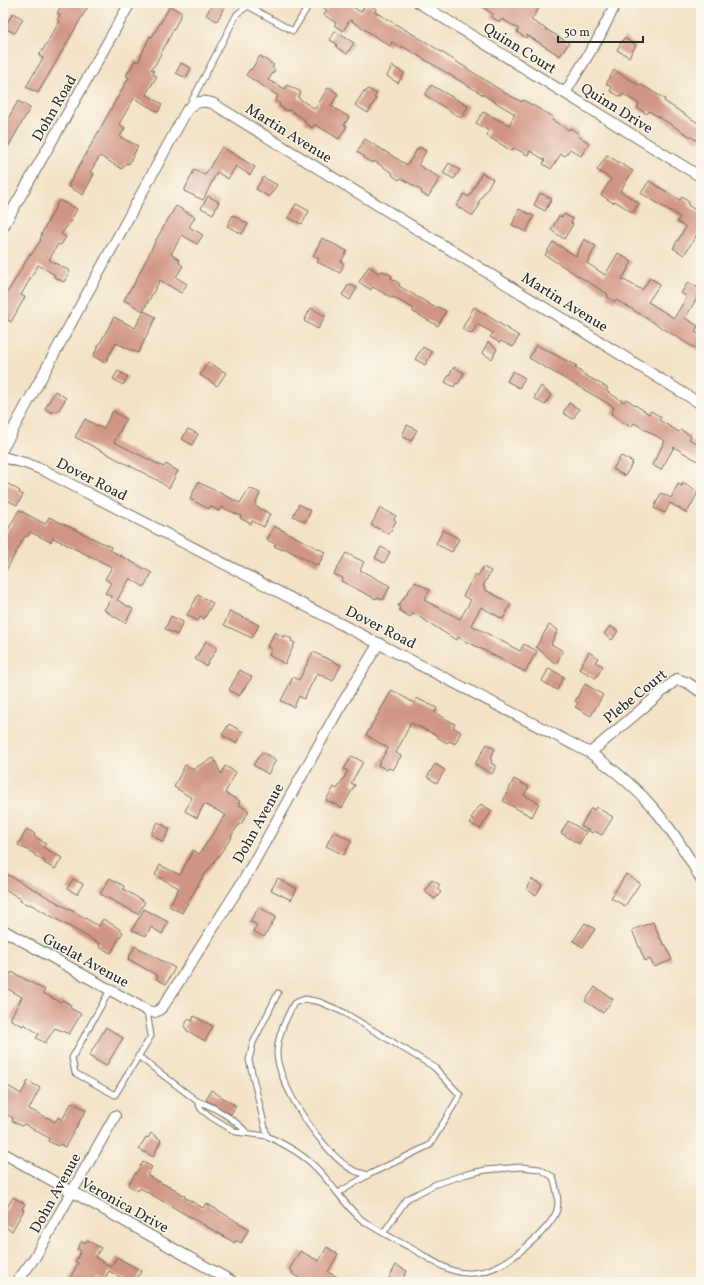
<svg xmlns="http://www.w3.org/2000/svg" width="704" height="1285" viewBox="0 0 704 1285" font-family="Vollkorn,serif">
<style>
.building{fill:#d19584}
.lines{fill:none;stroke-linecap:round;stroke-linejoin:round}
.service-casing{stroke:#716b61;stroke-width:7}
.minor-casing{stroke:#716b61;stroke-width:12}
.service{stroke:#fff;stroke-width:5}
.minor{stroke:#fff;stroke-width:10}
.labels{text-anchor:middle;stroke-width:3;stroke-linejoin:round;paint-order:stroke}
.street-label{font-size:15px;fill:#2b2b2b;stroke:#fbf7ec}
</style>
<rect width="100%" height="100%" fill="#fbf7ec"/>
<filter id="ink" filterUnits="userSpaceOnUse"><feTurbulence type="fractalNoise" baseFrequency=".025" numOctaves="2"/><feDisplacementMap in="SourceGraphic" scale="8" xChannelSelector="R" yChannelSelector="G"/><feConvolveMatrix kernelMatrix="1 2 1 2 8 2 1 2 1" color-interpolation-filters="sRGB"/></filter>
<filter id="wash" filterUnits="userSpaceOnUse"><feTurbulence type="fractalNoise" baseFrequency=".012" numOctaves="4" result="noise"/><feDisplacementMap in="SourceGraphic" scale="16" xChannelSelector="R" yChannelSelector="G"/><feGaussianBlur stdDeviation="0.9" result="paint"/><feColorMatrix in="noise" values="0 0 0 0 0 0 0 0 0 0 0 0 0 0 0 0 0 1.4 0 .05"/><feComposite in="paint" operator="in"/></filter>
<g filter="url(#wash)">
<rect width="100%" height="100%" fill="#f3e2c6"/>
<g id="blocks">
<path class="building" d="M63,3H90L38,93L26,87L43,58L39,56L60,21L57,20L60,15L57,13Z
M213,3H227L217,21L206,15Z
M316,3H339L344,6L346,3L361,12L365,6L366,7L368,4L376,9L375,12L426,42L505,93L522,102L523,100L548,114L553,117L552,120L569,130L570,128L579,134L578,136L589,143L581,156L570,149L565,156L561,154L551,169L543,164L545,160L530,151L528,155L514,148L512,151L487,136L489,131L476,123L483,112L509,125L515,114L402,46L401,48L392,42L390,46L350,20L343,31L334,25L336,23L324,15L327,10Z
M476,3H542L531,20L569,43L560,56L527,35L526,38L517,32L519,29L502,19L500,22L491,17L493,14Z
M170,6L182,13L155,65L151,69L154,71L153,74L157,76L146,94L162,104L158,112L134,98L119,124L125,128L120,137L138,146L129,164L126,163L122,169L100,156L90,172L94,174L83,195L68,186L129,77L126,76L135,60L138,62L150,36L152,37Z
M13,13L23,19L15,33L4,28Z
M335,31L354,43L347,54L336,47L337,44L330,40Z
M624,38L636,45L629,57L617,50Z
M260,56L274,65L272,67L275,70L268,80L285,89L287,85L301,92L298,98L315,109L328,88H330L338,94L331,106L349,117L344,125L347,126L339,139L316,125H314L312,128L304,122L305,120L290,110L288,111L279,106L280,104L275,101L278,96L246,75L250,69L251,70Z
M181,63L191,68L186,78L176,73Z
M392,66L404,73L398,83L387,76Z
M614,70L639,85L640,84L665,99L664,101L701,125V143L649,111L647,114L637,108L639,104L623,94L621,97L610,91L612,87L606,84Z
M431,85L468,106L463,115L461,118L425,95Z
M368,89L377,94L374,98L376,99L368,113L355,105L364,91L365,93Z
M18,101L30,108L3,156V128Z
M365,139L407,165L418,148H421L426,151L418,165L440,178L428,197L421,193L422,191L401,178L399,180L392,175L393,173L374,161L372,163L364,158L365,157L357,152Z
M222,147L255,167L250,175L236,166L228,179L217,172L203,200L184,191L194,170L205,175Z
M607,155L633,171L620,191L639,203L633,213L615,201L613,203L601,195L611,179L597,170Z
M449,163L460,170L454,179L443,173Z
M482,173L493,179L478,203L480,204L473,216L456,206L464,194L469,197Z
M263,177L277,185L269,197L256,189Z
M649,181L680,200L682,197L689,202L688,205L701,214V228L684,255L673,248L686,227L677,222L680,217L641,193Z
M540,193L552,199L545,211L534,205Z
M208,196L219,202L213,214L201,208Z
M59,200L77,209L69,224L61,234L66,237L61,245L58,244L49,260L70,271L64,282L54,277L55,275L38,265L21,295L25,297L11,322L3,317V300L30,254L31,255L41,240L40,239L42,235H41Z
M296,204L309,211L302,224L288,218Z
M176,206L195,217L189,227L203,235L197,244L182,235L171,254L180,260L179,263L183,266L176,277L187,284L181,293L160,280L143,311L124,300L131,288H132L157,238Z
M519,209L534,216L526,232L512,225Z
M564,214L573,219L571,223L573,224L564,239L551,230L559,216L562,217Z
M233,215L248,224L242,234L227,226Z
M322,238L347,251L341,262L344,264L340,273L317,262L319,259L313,256Z
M584,239L596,246L587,263L605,275L618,253L632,262L622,279L642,290L650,278L660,284L648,302L674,318L687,297L681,293L688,282L700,289L696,297L697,298L685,318L698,326L695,332L701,336V352L627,306L616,300L615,302L607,297L608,294L601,290L545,255L553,242L576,256Z
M369,266L378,273L380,271L382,272L383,271L392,276L391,278L400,284L399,286L436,308L438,307L446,311L438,326L412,311L414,309L393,297L392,298L373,287L371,290L359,282Z
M349,284L357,288L350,300L342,295Z
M474,307L519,336L513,347L501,341L500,343L490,337L493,333L477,324L472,334L462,329Z
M311,308L325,316L318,329L304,321Z
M144,311L156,317L138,353L116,343L105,363L93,356L114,317L135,328Z
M488,342L497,349L492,359L482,353Z
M536,345L577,366L575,368L580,371V372L608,388L606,391L624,402L626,399L649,414L651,411L661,417L659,420L679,432L681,430L691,436L689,439L701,446V463L674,447L661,470L652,465L665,441L634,423L631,427L611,414L614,407L529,358Z
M423,347L432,352L425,365L415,359Z
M208,362L226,373L217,386L200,375Z
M454,367L464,373L458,384L456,383L454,387L445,382Z
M118,371L128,377L123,385L113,379Z
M513,371L525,378L519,388L507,381Z
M541,386L551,395L545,405L534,398Z
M55,391L66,398L59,410L56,412L53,411L52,413L45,409Z
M569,403L579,409L573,419L563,413Z
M113,411L126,419L114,442L164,467L166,464L178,471L169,488L157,480L75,437L85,419L103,429Z
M407,425L417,430L411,441L402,436Z
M188,429L198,434L192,445L182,439Z
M621,456L633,462L625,476L613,469Z
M3,481L20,491L19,493L23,495L17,505L3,498Z
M198,482L240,503L249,488L260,493L255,506L270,514L264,527L252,521L251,524L240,518L241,516L221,507L219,511L210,506L209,509L190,499Z
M683,483L698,492L687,513L670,503L665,513L654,508L661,493L671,498L678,484L682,486Z
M299,504L311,511L305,522L293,516Z
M380,508L396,516L394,519L396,521L389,534L371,525Z
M19,510L45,524L49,517L111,547L110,550L152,573L144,587L130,578L117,600L133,609L125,623L104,610L112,597L105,593L111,583L105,579L112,567L53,538L51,542L30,532L27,537L25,536L3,576V539Z
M274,526L325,552L318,566L284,548L283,550L274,546L276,544L267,540Z
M443,530L459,539L452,552L436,544Z
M381,547L390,552L384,563L375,558Z
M346,553L364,562L360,570L390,586L383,600L377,597L376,599L341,581L343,578L334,574Z
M483,567L491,571L483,586L485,587L484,589L511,604L503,619L481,607L471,625L520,651L524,644L537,651L525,672L470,643V644L458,637L457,640L453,638L415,614L414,615L412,614L410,617L399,610L400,607L398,606L415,582L430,590L424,600L460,619L471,600L463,596L475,574L478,576Z
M198,595L213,603L204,619L201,616L198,621L187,615Z
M230,611L259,625L252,638L224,625Z
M171,616L183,622L177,635L165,629Z
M549,625L558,630L551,644L563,651L556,664L536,647Z
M610,626L618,631L612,640L604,634Z
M275,632L283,637L284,635L292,639L291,641L295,643L285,664L269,655L272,649L267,647Z
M206,641L217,648L206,666L195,659Z
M313,652L341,665L333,681L317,673L304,699L299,696L294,707L281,701L293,677L299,680Z
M589,652L598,658L595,662L603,666L596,678L579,669Z
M549,668L564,677L557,690L542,681Z
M240,670L252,677L239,696L229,690Z
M585,684L603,695L591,716L575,707L578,703L575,701Z
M392,690L414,703L416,698L437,708L435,713L455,724L453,727L461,732L455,744L449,741L447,743L437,737L438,736L411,723L396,753L401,756L393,770L389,768L387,770L378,765L388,748L366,735Z
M229,724L243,732L236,743L222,735Z
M487,744L495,749L490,759L492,760L491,763L496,766L492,774L475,764Z
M262,752L276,760L268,774L253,765Z
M352,756L363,762L351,783L355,785L342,808L326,800L334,787L337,789L348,771L344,769Z
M214,758L221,774L225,766L236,772L225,793L240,801L238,804L249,811L241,824L240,823L231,836L232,837L207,872L203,876L182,913L169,906L179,888L155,875L160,865L180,875L193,850L199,854L226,815L204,804L197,818L185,811L192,798L174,787L185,765L195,770L198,766Z
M435,764L445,770L437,783L427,777Z
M514,779L529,787L524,795L539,803L532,817L503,801Z
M481,804L492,811L480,829L470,823L473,819L471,818Z
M596,807L613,817L602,835L594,831L592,833L581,826L591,808L594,810Z
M568,821L586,832L579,844L561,833Z
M158,822L170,829L163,842L151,834Z
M27,829L35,834L34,836L46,844L43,847L62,858L55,869L44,863L45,861L34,855L35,854L18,845Z
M334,831L352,841L344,855L326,846Z
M3,872L99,926L103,919L115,926L123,932L111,953L99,947L100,944L30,904L29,905L20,901L21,899L3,888Z
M626,874L640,883L625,906L611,898Z
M110,878L124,886L123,889L145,902L138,914L100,894Z
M278,878L297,889L291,900L271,890Z
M73,879L83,884L77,894L67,889Z
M532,879L542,885L536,895L526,889Z
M432,880L440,885L437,889L441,892L435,899L424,891Z
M259,907L276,917L264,937L253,931L257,925L250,921Z
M144,909L168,922L162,934L151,927L146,936L132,930Z
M653,922L660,939H661L664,945H666L672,960L654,967L650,959L645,961L632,930Z
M585,923L595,929L583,947L573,941Z
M135,946L175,968L166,984L156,979L158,976L128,959Z
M3,970L11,974L12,972L45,990L43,993L60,1002L62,1000L71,1005L70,1008L81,1014L69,1034L55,1028L45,1043L36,1038L39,1034L24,1024L23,1026L11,1020V1017L22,997L3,986Z
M595,987L613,999L603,1013L585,1001Z
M194,1016L213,1026L205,1041L186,1030L187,1029L184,1027L188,1019L192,1021Z
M106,1027L123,1038L106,1066L89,1056Z
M28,1081L40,1088L29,1109L47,1118V1117L55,1122L58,1117L62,1120L72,1102L86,1110L65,1147L60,1144L58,1146L48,1141L49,1138L24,1124L22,1126L12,1121L13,1118L3,1112V1083L21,1094Z
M211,1090L236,1106L231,1114L206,1100Z
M151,1133L161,1140L153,1157L139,1149L146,1137L148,1138Z
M143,1162L152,1167L147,1175L167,1186L168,1185L185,1196L184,1197L203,1208L206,1203L249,1229L241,1243L236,1240L235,1243L140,1188L138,1191L128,1185Z
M13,1197L25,1204L22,1209L24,1210L12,1231L3,1226V1215Z
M87,1240L101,1248L95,1257L111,1267L117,1257L141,1271L135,1282H129L109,1271L104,1280L97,1277L95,1282H68L78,1263L75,1262L81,1251L77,1249L82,1241L85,1243Z
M327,1247L338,1254L328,1272L346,1282H306L292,1274L293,1272L289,1270L300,1251L319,1261Z
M396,1265L407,1271L401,1282H387Z"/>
</g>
</g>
<g filter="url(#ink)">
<use href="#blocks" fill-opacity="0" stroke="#716b61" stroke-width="1"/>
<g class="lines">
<defs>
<path id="service" d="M250,3L248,6L293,31L310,3
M190,104L237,14L248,6
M110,990L72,1058L75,1073L115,1095L151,1036L147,1011
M138,1056L197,1101L201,1109L211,1117L236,1132L267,1136L249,1060L253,1043L278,993
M197,1101C213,1106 236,1120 247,1133
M267,1136C282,1143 298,1151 311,1163C330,1179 342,1203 361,1219C374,1229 396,1240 411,1248C424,1255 437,1265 451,1270C485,1282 515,1258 538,1236C560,1214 562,1206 553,1177L540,1169L521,1167L486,1170L467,1174L436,1184L407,1199L384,1232
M338,1193L368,1175L430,1145L460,1095L434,1067L343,1012L320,1002L305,999L294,1003C286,1019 278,1034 277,1052C276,1083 325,1156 353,1170C358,1173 363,1173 368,1175"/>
<path id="minor" d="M419,3L701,177
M565,93L599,37L616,3
M3,227L130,3
M3,448L187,110C196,102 200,100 212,103L701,404
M3,457L28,464L45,471L590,753C642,788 671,824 701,879
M590,753L677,679L688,683L701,692
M3,930L146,1010C154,1014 158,1012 164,1005L245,878L337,712L379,643
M3,1153L233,1282
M17,1282L35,1257L115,1116"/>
</defs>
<use href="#service" class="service-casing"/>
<use href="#minor" class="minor-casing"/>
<use href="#service" class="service"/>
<use href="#minor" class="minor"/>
</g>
</g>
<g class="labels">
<g class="street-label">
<text transform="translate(520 48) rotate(32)" y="5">Quinn Court</text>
<text transform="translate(54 108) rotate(-60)" y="5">Dohn Road</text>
<text transform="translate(617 108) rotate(32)" y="5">Quinn Drive</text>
<text transform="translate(289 133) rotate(32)" y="5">Martin Avenue</text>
<text transform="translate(565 302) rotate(32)" y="5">Martin Avenue</text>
<text transform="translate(92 479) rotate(27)" y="5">Dover Road</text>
<text transform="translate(381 627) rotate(27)" y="5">Dover Road</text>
<text transform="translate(635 696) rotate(-39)" y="5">Plebe Court</text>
<text transform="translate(258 823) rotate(-61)" y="5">Dohn Avenue</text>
<text transform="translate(86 960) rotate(29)" y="5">Guelat Avenue</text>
<text transform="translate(55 1193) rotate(-61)" y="5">Dohn Avenue</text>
<text transform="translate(125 1205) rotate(29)" y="5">Veronica Drive</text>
</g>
</g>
<rect width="704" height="1285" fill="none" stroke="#fbf7ec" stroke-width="16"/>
<path d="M558 36v6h85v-6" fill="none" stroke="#2b2b2b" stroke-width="2"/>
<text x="564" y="36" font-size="12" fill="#2b2b2b" stroke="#fbf7ec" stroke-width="3" paint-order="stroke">50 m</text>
</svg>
